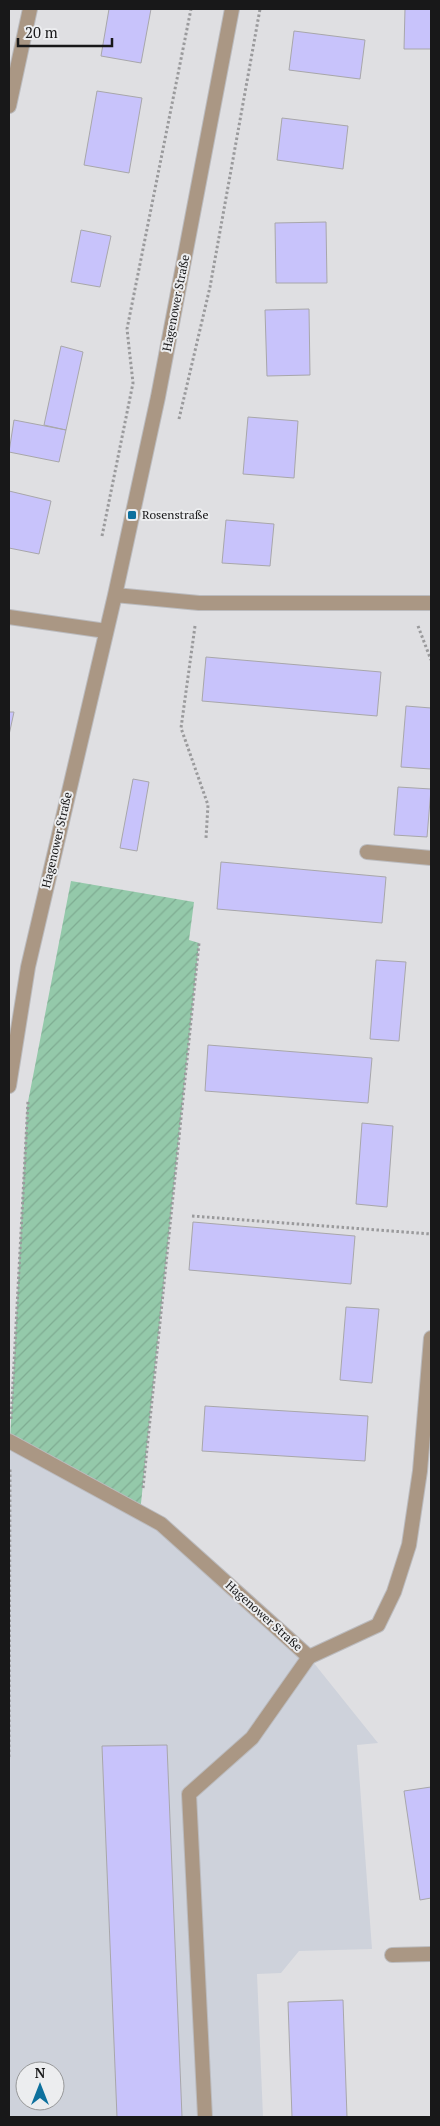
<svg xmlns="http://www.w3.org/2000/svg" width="440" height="2126" viewBox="0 0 440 2126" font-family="'PT Serif',serif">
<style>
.built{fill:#ced2db;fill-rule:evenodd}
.garden{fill:url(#garden-furrows)}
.building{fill:#c8c3fb;stroke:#a8a7aa}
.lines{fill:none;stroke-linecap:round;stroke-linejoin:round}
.service-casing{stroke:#bbbbbe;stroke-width:16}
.minor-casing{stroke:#bbbbbe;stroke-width:16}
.path{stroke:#9a9a9c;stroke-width:3;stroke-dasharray:2.5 2.5;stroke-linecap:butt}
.service{stroke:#aa9784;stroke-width:14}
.minor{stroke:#aa9784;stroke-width:14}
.poi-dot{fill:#0d709d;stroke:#ecedef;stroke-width:2}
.labels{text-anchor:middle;stroke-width:4;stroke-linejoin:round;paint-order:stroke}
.street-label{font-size:12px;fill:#181819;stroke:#ecedef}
.poi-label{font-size:12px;fill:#181819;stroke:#ecedef;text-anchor:start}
</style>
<defs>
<pattern id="garden-furrows" width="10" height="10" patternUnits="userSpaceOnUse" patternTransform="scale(1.25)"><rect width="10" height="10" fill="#94c9aa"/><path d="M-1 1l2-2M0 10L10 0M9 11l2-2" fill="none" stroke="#7fac92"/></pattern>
</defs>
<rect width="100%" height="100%" fill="#dfdfe2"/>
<path class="built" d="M10,1441L161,1524L309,1657L378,1743L357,1745L372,1949L299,1951L281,1973L257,1974L263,2117H9ZM25,2071H55V2101H25Z"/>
<path class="garden" d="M71,881L194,902L189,940L199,943L140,1513L10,1441L27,1107Z"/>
<path class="building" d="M109,9H151L141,63L101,56Z
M405,9H431V49H404Z
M294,31L365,40L360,79L289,70Z
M97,91L142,98L129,173L84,165Z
M282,118L348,126L343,169L277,160Z
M326,222L327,283H276L275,223Z
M81,230L111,236L100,287L71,282Z
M309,309L310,375L267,376L265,310Z
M61,346L83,352L66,430L44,425Z
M248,417L298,421L294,478L243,474Z
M14,420L66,430L59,462L9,452Z
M9,491L51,501L39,554L9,548Z
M226,520L274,524L270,566L222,563Z
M206,657L381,672L377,716L202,701Z
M406,706L431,708V769L401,767Z
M9,712H14L9,735Z
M133,779L149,782L137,851L120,848Z
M398,787L431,789L427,837L394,835Z
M221,862L386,877L382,923L217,909Z
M376,960L406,962L399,1041L370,1039Z
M208,1045L372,1058L368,1103L205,1091Z
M362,1123L393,1126L387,1207L356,1204Z
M193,1222L355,1236L351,1284L189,1270Z
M346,1307L379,1309L372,1383L340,1380Z
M205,1406L368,1416L365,1461L202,1451Z
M167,1745L182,2117H117L102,1746Z
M431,1787V1898L420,1900L404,1791Z
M343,2000L347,2117H292L288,2002Z"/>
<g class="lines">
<defs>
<path id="service" d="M367,852L431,858
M392,1955L431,1954
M205,2117L189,1794L252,1738L309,1657"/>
<path id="minor" d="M9,106L30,9
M115,595L199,603H431
M9,617L106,631
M9,1086L28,967L115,595L158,397L232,9
M9,1441L161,1524L309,1657L378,1625L394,1592L409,1545L420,1471L431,1338"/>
</defs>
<use href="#service" class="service-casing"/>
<use href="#minor" class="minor-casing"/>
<path class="path" d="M179,419L210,287L260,9
M102,536L133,383L127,329L191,9
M195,626L181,728L208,805L206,838
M418,626L431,660
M192,1216L431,1234
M11,1419L28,1101
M143,1488L199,943
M9,1757L10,1467"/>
<use href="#service" class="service"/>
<use href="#minor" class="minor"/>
</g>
<rect class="poi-dot" x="127" y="510" width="10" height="10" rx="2.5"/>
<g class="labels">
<g class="street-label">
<text transform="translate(176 303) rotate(-79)" y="4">Hagenower Straße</text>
<text transform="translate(57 840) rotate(-77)" y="4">Hagenower Straße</text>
<text transform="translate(264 1616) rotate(42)" y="4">Hagenower Straße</text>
</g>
<g class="poi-label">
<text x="142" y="519">Rosenstraße</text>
</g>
</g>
<rect width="440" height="2126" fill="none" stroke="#181819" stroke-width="20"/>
<g transform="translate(40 2086)"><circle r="24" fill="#ecedef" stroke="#979899"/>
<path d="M0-4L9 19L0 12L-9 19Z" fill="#0d709d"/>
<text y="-8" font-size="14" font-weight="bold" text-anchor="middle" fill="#181819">N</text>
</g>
<path d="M18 38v8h94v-8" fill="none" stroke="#181819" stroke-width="2.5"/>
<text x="25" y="38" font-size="15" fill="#181819" stroke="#ecedef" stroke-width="4" paint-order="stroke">20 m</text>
</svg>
